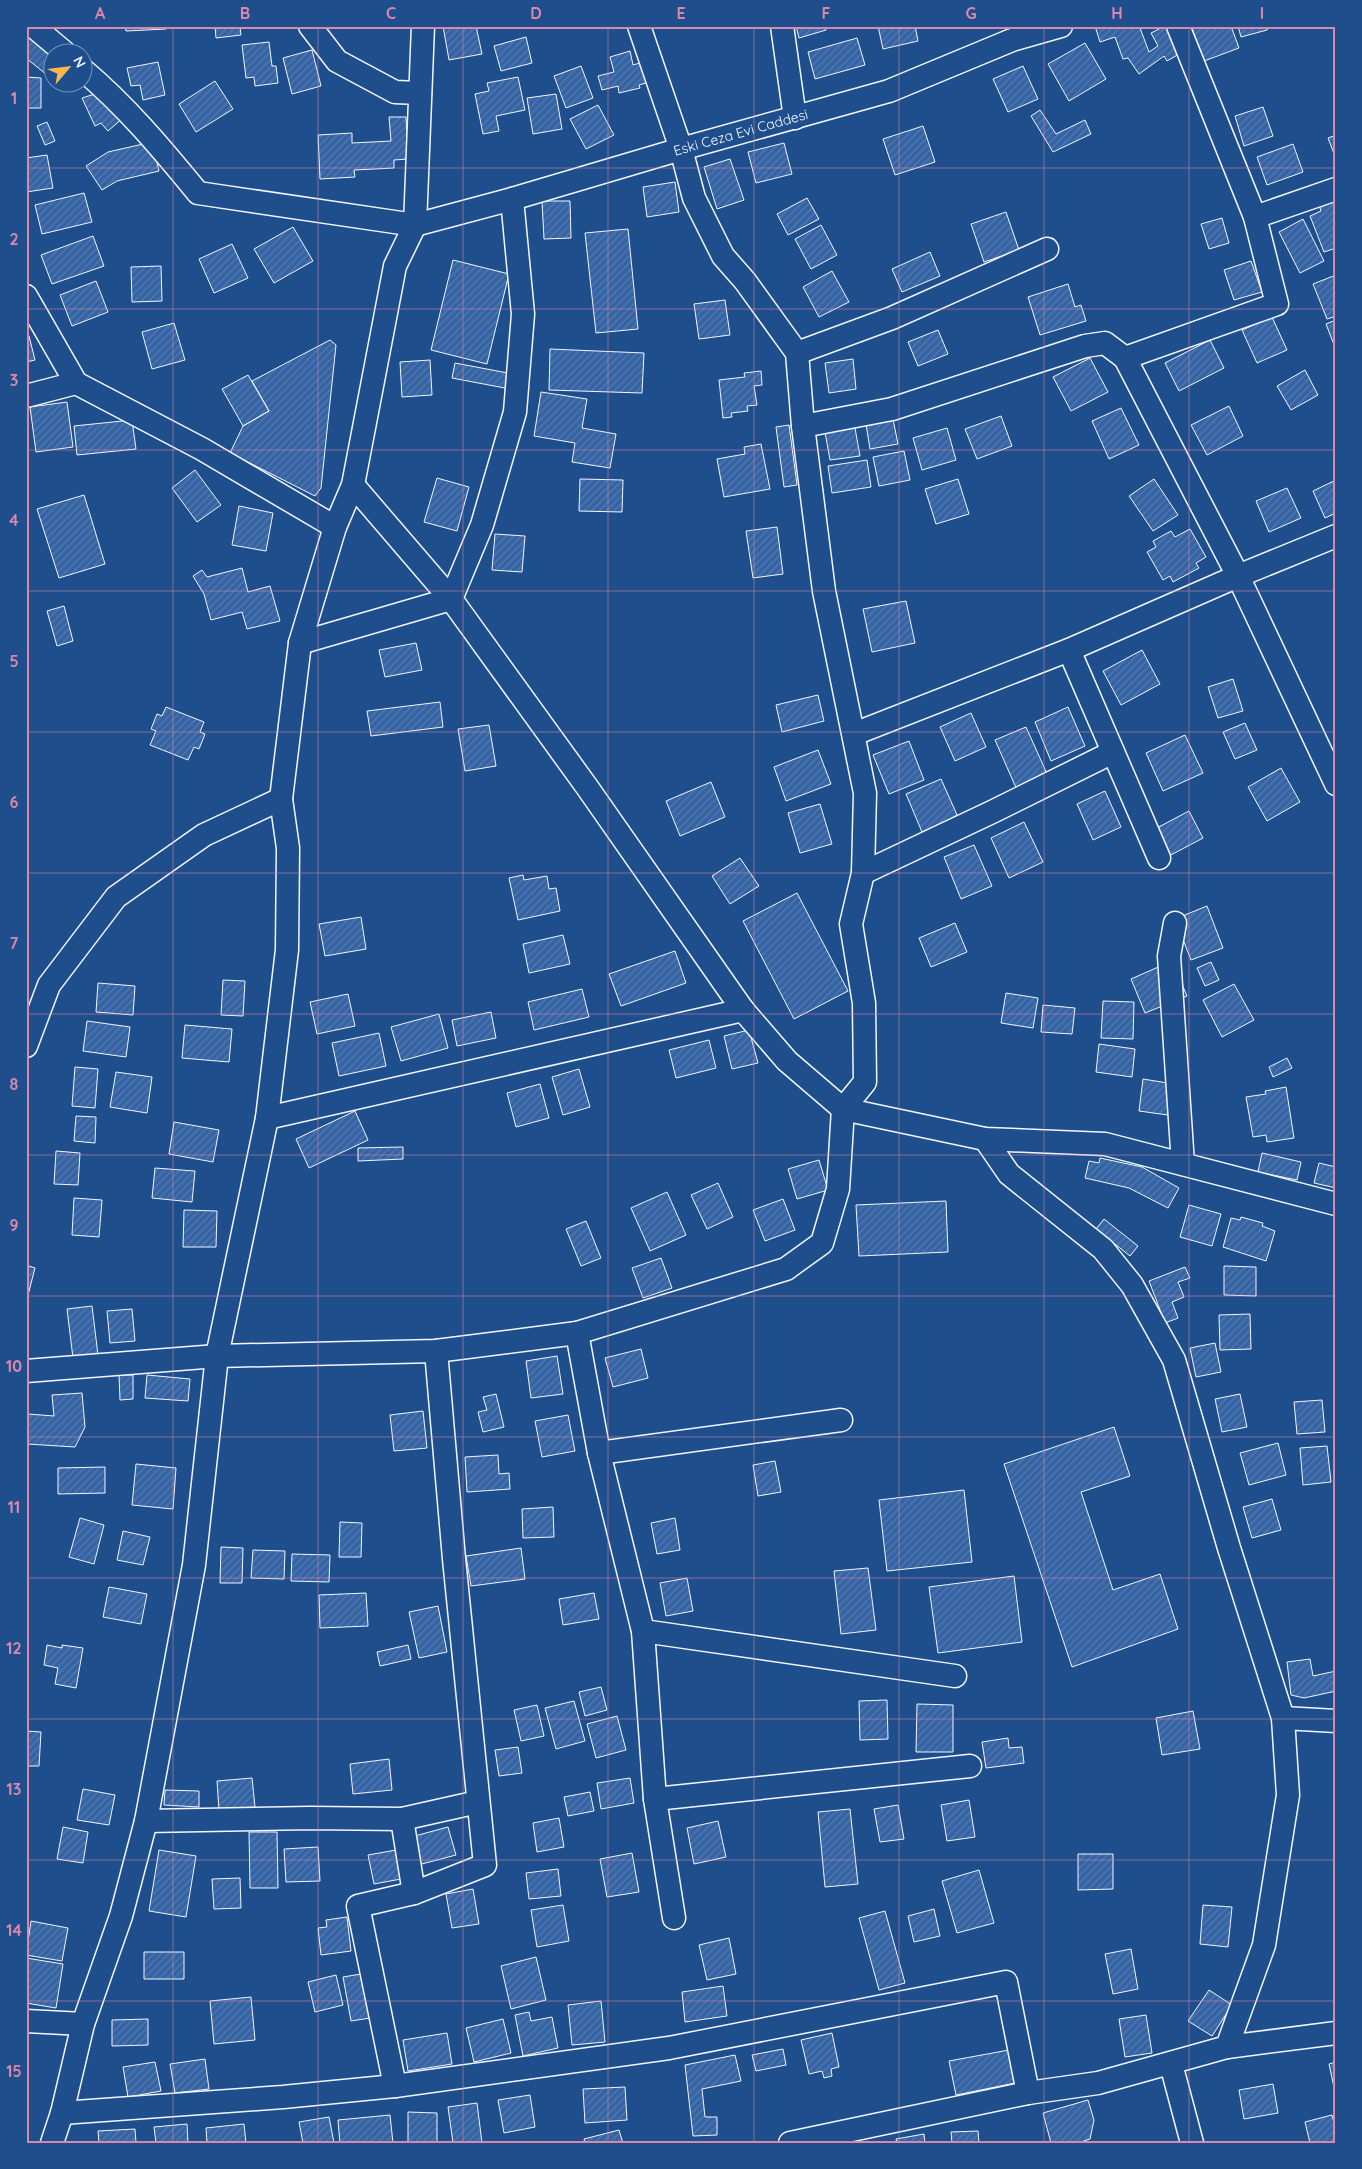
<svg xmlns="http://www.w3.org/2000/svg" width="1362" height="2169" viewBox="0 0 1362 2169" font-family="Quicksand,sans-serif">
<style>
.building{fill:url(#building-hatch);stroke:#f2f6ff}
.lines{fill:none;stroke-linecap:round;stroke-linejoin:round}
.minor-casing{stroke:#f2f6ff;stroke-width:25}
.minor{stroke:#1f4e8c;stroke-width:22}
.grid{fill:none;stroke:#da87ad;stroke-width:1;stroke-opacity:0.55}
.labels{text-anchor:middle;stroke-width:4;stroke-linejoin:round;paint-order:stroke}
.street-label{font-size:14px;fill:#f2f6ff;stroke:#1f4e8c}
.neatline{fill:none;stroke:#da87ad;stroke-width:2}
.grid-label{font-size:16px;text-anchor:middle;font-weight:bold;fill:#da87ad}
</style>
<defs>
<pattern id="building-hatch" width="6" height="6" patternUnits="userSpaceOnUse" patternTransform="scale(1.25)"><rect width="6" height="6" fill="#3563a3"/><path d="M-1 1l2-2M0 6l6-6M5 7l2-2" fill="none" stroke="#537ab1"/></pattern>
</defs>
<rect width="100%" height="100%" fill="#1f4e8c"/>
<path class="building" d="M125,26H166V29L126,31Z
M215,26H240L241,35L216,38Z
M443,26H476L482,54L449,60Z
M796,26H825L826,30L799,38Z
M878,26H915L918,41L883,49Z
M1095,26H1145L1140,28L1149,52L1158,46L1151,33L1165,26L1181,53L1167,61L1164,56L1139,74L1128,58L1123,59L1115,37L1100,42Z
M1191,26H1231L1239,48L1204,61Z
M1238,26H1269L1267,30L1241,37Z
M26,31L52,52V79L26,58Z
M526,37L532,63L501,71L494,46Z
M857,38L865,65L815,79L808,52Z
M269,42L272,66H276L278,83L255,86L254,77L246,78L242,45Z
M1085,43L1106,79L1069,101L1048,64Z
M312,50L321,86L292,94L283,58Z
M630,51L633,65L640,63L646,83L639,85L640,88L619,93L618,86L602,90L598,76L614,72L610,57Z
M158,62L165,95L143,100L140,85L131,86L127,68Z
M581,66L593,98L566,108L554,76Z
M1023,66L1038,99L1008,112L993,79Z
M26,77L41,78V108H26Z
M518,77L525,110L496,116L499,131L483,134L475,94L489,91L487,83Z
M215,81L233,109L196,132L179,104Z
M101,92L123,118L108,131L101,123L95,126L82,98Z
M556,94L562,129L533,134L527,98Z
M598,105L614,135L586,149L570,119Z
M1263,107L1273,136L1244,146L1235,116Z
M1040,110L1056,134L1085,120L1091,134L1053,152L1031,116Z
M389,117H406L408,159L394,160V168L354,170L355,177L320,179L318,135L352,133V143L391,141Z
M47,122L55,141L45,145L37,126Z
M923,126L935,162L895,175L883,139Z
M1336,135V159L1328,138Z
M152,142L159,171L117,181L102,190L86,166L108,152Z
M784,143L792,174L756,183L748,152Z
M1293,144L1303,172L1267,185L1257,157Z
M47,155L53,188L26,192V158Z
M730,159L744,200L717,209L704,167Z
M675,182L679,212L647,217L643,187Z
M84,193L92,222L42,234L35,205Z
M807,198L819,219L788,235L777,214Z
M1336,199V248L1324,252L1310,216L1321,211L1319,205Z
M542,201H570L571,238L544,239Z
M1006,212L1019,250L984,262L971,224Z
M1222,218L1229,243L1209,249L1201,224Z
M1303,219L1324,261L1300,273L1279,232Z
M821,225L837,255L811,269L795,239Z
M293,227L313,261L274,283L254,249Z
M628,229L638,329L596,333L585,233Z
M93,236L104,266L52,284L41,255Z
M232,244L248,278L214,293L199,259Z
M930,252L940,276L902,292L892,269Z
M453,260L509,274L487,364L431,350Z
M1251,261L1262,292L1234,300L1224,270Z
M161,266L162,301L132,302L131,267Z
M832,271L849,302L819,317L803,287Z
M1336,275V316L1327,319L1313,284Z
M96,281L108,312L72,326L60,295Z
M1068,284L1075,307L1081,305L1086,321L1040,335L1028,297Z
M725,300L730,335L699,339L694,304Z
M1272,317L1287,350L1257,363L1242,330Z
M1336,320V350L1326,324Z
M174,323L185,360L152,369L142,332Z
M938,330L948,354L918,366L908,342Z
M29,336L35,360L26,362V337Z
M330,340L336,345L321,488L315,496L230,453L243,426L269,411L252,381Z
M1210,340L1224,368L1179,391L1165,363Z
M550,349L644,353L642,393L549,390Z
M1090,358L1108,392L1071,411L1053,377Z
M853,359L856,389L829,393L825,363Z
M430,360L432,395L402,397L400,362Z
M455,363L513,374L510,389L452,378Z
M1305,370L1318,395L1291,410L1277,386Z
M761,371L762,385L754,386L757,405L747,406L748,411L731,413L732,417L723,418L719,380L745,377L744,373Z
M248,375L269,411L243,426L222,389Z
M541,392L587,399L582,428L616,434L610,468L572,462L575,443L534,436Z
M67,402L73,447L36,452L30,407Z
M1229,406L1243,436L1207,455L1191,425Z
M1121,408L1139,445L1109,459L1092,421Z
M1001,416L1012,446L977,459L965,429Z
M893,419L898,444L870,449L866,424Z
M132,420L136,449L77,455L74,426Z
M789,425L797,485L784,487L776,427Z
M855,428L860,456L830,460L825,432Z
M947,428L956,460L922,470L913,438Z
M761,444L770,489L724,497L717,459L745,454L744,447Z
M904,451L910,480L879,486L873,457Z
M867,460L871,487L832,493L828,466Z
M195,470L221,505L197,522L172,488Z
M437,478L469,487L457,531L424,522Z
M580,479L623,480L622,512L579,511Z
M958,479L969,514L936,524L925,489Z
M1154,479L1178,515L1153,531L1129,496Z
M1336,480V513L1325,518L1313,491Z
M1287,488L1301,518L1269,532L1256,501Z
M84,495L105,564L59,578L37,509Z
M239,506L273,513L266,551L232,545Z
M777,527L783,574L753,578L746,531Z
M1190,529L1206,557L1196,563L1199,568L1173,582L1170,576L1163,580L1147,552L1156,547L1153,541L1171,531L1175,537Z
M495,534L525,536L522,572L492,570Z
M242,568L248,592L270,586L280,621L247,629L242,612L211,620L204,594L193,576L202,570L207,577Z
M906,601L915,643L872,652L863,609Z
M64,606L73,641L57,646L47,611Z
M416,643L422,670L385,677L379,650Z
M1142,650L1160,684L1121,705L1103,671Z
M1233,679L1243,711L1218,718L1208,687Z
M818,695L824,721L782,732L776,705Z
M440,702L443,727L371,736L367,711Z
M166,707L204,722L200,732L205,734L199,749L194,747L188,760L150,745L156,731L151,729L157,714L162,716Z
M1068,707L1085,746L1051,761L1035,722Z
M971,713L986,747L955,761L940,727Z
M1245,723L1257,750L1235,759L1223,732Z
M489,725L496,766L465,771L458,729Z
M1026,727L1048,776L1017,790L995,740Z
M1185,735L1203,773L1163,791L1146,753Z
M909,741L924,780L889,794L873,755Z
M818,750L831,784L786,801L774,767Z
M1281,768L1300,802L1267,821L1248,787Z
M941,779L958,817L922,832L906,794Z
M711,782L725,817L680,836L666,801Z
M1105,791L1121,827L1093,840L1077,804Z
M820,804L832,844L800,853L788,813Z
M1189,811L1203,838L1169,856L1155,829Z
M1024,822L1043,862L1009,878L991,838Z
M974,845L992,886L961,899L944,857Z
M740,858L759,886L730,904L712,876Z
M523,875L524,880L547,876L549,889L556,888L560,911L518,920L509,878Z
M797,893L848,991L794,1019L743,921Z
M1207,906L1223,948L1191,960L1175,919Z
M361,917L366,949L325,956L319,924Z
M955,923L967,952L931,967L919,938Z
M563,935L570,964L529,973L523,944Z
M675,951L686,983L621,1006L609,974Z
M1172,961L1187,996L1145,1013L1131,979Z
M1211,962L1219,980L1205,986L1197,968Z
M223,980L245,981L243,1016L221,1015Z
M98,983L135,986L133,1015L96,1012Z
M1234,984L1254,1020L1222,1037L1203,1000Z
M582,989L589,1017L534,1030L528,1002Z
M1006,993L1038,998L1033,1028L1001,1023Z
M348,994L355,1026L317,1034L310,1002Z
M1103,1001L1134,1002L1133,1039L1101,1038Z
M1043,1005L1075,1008L1072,1034L1041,1032Z
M491,1012L496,1038L457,1046L452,1020Z
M439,1014L448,1048L401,1061L391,1027Z
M87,1021L130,1027L126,1057L83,1051Z
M185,1025L232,1029L229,1062L182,1058Z
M749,1030L758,1063L732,1069L724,1036Z
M379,1033L386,1066L339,1076L332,1043Z
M709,1040L716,1068L676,1078L669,1050Z
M1099,1044L1135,1049L1132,1077L1096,1072Z
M1287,1058L1292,1068L1273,1077L1269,1067Z
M75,1067L98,1069L95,1108L72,1106Z
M579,1069L590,1107L563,1115L552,1077Z
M116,1072L152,1077L147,1113L110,1107Z
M1143,1079L1180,1085L1175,1116L1139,1111Z
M540,1084L549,1118L516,1127L507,1093Z
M1286,1087L1294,1138L1267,1142L1266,1135L1253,1137L1246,1097L1266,1094L1265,1091Z
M355,1111L368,1140L309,1168L296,1139Z
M76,1116L96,1117L95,1143L74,1141Z
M174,1122L219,1130L213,1162L169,1154Z
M403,1147V1159L358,1161V1148Z
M56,1151L80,1153L78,1185L54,1184Z
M1262,1153L1301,1162L1297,1180L1258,1172Z
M1100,1158L1142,1167L1179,1188L1168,1208L1129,1188L1085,1178L1089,1161L1099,1163Z
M819,1160L828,1190L797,1199L788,1169Z
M1319,1163L1336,1167V1188L1314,1183Z
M155,1168L195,1171L192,1202L152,1198Z
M718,1183L733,1217L707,1229L691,1195Z
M667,1192L686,1235L650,1251L631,1208Z
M74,1198L102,1200L99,1237L72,1235Z
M783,1199L795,1230L765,1241L753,1210Z
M946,1201L948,1252L859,1256L856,1205Z
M1189,1205L1221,1214L1212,1246L1180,1237Z
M184,1210L217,1211L216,1247H183Z
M1241,1217L1263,1223L1262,1226L1275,1231L1266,1261L1223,1247L1231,1218L1240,1220Z
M1104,1219L1138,1246L1130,1256L1096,1229Z
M586,1221L601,1258L581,1266L566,1229Z
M661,1258L672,1288L643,1298L632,1268Z
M26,1265L35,1268L26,1303Z
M1224,1266L1256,1267V1296L1224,1295Z
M1185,1267L1190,1278L1178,1282L1184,1297L1172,1302L1178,1318L1165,1323L1149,1281Z
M92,1306L98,1355L73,1358L67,1309Z
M132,1309L135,1341L110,1343L107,1311Z
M1250,1314L1251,1349L1220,1350L1219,1315Z
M1215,1343L1221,1372L1196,1377L1190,1348Z
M641,1349L648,1378L613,1387L605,1358Z
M557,1356L563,1394L531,1398L526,1361Z
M119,1375H133V1399L120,1400Z
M147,1375L190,1379L188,1401L145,1398Z
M82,1393L85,1427L75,1447L27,1444L28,1414L54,1416L52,1395Z
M496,1394L504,1427L483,1432L478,1412L487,1410L483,1397Z
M1240,1394L1247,1427L1222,1432L1215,1399Z
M1322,1400L1325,1432L1297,1434L1294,1402Z
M423,1411L427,1448L394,1451L390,1415Z
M568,1415L575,1451L542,1457L535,1421Z
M1114,1427L1130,1476L1081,1492L1113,1590L1160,1574L1178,1629L1072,1667L1004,1464Z
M1278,1443L1286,1475L1249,1485L1240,1453Z
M1327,1446L1331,1482L1303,1485L1300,1448Z
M498,1455L499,1474L509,1473L510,1489L467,1492L465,1457Z
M775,1461L781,1492L758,1496L753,1465Z
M136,1464L176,1468L173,1509L132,1505Z
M105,1467V1493L58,1494V1468Z
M964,1490L972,1562L887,1571L879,1500Z
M1272,1499L1281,1530L1252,1538L1243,1507Z
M553,1507L554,1537L523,1538L522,1509Z
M80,1518L104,1525L94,1564L69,1557Z
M675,1518L680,1550L657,1554L651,1523Z
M340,1522L362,1523L361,1557H339Z
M123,1531L150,1537L143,1565L117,1560Z
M221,1547L243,1548L242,1583H220Z
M521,1548L525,1579L471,1586L466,1556Z
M253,1550L285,1551L284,1579L251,1578Z
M292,1554L330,1555L329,1582L291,1581Z
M868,1568L876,1630L841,1634L834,1571Z
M1014,1576L1022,1642L938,1653L929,1587Z
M687,1578L693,1611L666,1616L660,1583Z
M109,1587L147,1594L141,1624L103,1617Z
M366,1593L368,1626L320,1628L319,1595Z
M594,1593L599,1619L563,1625L559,1599Z
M438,1606L447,1652L419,1658L409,1612Z
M47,1645L62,1648V1645L83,1648L76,1688L55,1684L58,1668L44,1665Z
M408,1645L411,1659L380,1666L377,1652Z
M1310,1659L1313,1676L1336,1671V1691L1304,1698L1291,1695L1287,1662Z
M601,1687L607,1710L585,1716L579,1692Z
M887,1700L888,1739L860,1740L859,1701Z
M574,1701L585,1741L556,1749L545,1708Z
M917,1704L953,1705V1752H916Z
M537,1705L544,1736L521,1741L514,1710Z
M1193,1711L1200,1749L1162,1755L1156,1718Z
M617,1716L626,1750L596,1758L587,1724Z
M26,1731L41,1732L39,1766H26Z
M1008,1738L1009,1748L1022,1747L1024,1763L986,1768L982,1742Z
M518,1747L522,1773L499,1776L495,1750Z
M389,1759L392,1790L353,1794L350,1764Z
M252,1778L255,1807L219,1810L217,1781Z
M630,1778L634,1803L601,1809L597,1783Z
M83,1789L115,1795L109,1825L77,1820Z
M165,1790L199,1791V1807L164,1805Z
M590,1792L594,1811L568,1816L564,1797Z
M969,1800L975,1837L947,1841L941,1805Z
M898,1805L904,1839L880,1842L874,1809Z
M850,1809L858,1884L825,1887L818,1812Z
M559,1818L564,1847L537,1852L533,1823Z
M718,1821L726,1857L694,1864L687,1828Z
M63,1827L88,1832L83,1863L57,1859Z
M448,1827L456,1855L418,1865L411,1837Z
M249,1832H277L278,1888H250Z
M318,1847L320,1881L286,1882L284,1849Z
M159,1850L196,1856L186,1917L149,1911Z
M396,1850L401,1879L374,1884L368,1855Z
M632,1853L639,1892L607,1897L600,1859Z
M1078,1854H1113V1889L1078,1890Z
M558,1869L561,1896L529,1899L526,1873Z
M979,1870L994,1923L957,1933L942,1881Z
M240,1878L241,1908L214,1909L212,1879Z
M473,1889L479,1924L452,1928L446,1894Z
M563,1905L569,1941L537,1947L531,1910Z
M1203,1905L1232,1907L1228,1947L1200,1944Z
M934,1909L940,1936L914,1942L908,1916Z
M885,1911L905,1983L879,1990L859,1918Z
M347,1917L351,1951L321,1955L318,1928L327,1927L326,1920Z
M31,1921L68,1928L62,1961L26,1955Z
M729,1938L736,1974L707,1980L699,1945Z
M1131,1949L1138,1989L1113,1994L1105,1954Z
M144,1952H184V1979H144Z
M536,1957L546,2000L511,2009L501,1966Z
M26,1958L63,1964L56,2008L26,2003Z
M361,1974L370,2018L351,2021L343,1977Z
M336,1975L343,2005L315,2012L308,1982Z
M723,1986L727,2016L685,2022L682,1992Z
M1209,1990L1232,2005L1212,2036L1188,2021Z
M251,1997L255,2040L214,2044L210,2001Z
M601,2001L605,2042L572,2045L568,2005Z
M529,2012L531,2021L552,2017L558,2048L523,2056L515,2015Z
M1146,2015L1152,2053L1125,2057L1119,2019Z
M148,2019V2045L112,2046V2020Z
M503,2019L511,2053L474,2062L466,2028Z
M447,2033L452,2064L408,2071L403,2040Z
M832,2033L839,2067L831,2069L832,2076L824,2078L822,2071L809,2074L801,2040Z
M783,2049L786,2065L756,2071L752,2055Z
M1009,2050L1015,2083L956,2095L949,2061Z
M735,2055L741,2081L702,2089L705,2117H717V2135L693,2136L685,2065Z
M205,2059L209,2089L175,2093L170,2064Z
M155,2062L161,2091L128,2097L123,2067Z
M1336,2062V2092H1335L1329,2064Z
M1273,2084L1278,2113L1244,2119L1239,2090Z
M625,2087L627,2120L585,2123L583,2089Z
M530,2095L535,2127L504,2133L498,2100Z
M1088,2100L1094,2120L1090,2139L1078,2143H1051L1043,2113Z
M477,2103L482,2143H453L448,2107Z
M408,2112L437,2113V2143L408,2142Z
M390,2115L393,2143H340L338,2120Z
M1332,2115L1336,2130V2143H1310L1305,2122Z
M329,2117L334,2143H303L299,2122Z
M187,2124L188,2143H156L154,2127Z
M244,2124L246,2143H207L206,2128Z
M135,2129L136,2143H99L98,2131Z
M619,2130L623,2143H585L584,2139Z
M978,2131L979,2143H952L951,2132Z
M924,2134L925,2143H897L896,2139Z"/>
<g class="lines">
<defs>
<g id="minor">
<path d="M33,26L64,52"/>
<path d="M310,26L337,61L395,92L420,93"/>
<path d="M782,26L795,118"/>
<path id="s1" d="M82,69C126,106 162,149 198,193L415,225L512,199L681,149L889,91L1012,40L1061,26"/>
<path d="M1255,217L1336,189"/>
<path d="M26,296L76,383L202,449L335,527"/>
<path d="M797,353L892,318L1047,249"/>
<path d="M1125,358L1277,304L1255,217L1178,26"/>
<path d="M26,396L76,383"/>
<path d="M803,426L892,409L1085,346L1105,343L1125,358L1238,576L1336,784"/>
<path d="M353,485L451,599L587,787L743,1010L787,1061L843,1109L985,1139L1105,1144L1336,1204"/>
<path d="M300,643L451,599L482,525L515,412L523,314L512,199"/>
<path d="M1069,650L1159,858"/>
<path d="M854,734L1069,650L1238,576L1336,536"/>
<path d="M863,873L992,812L1113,752"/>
<path d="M1175,923L1169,956L1183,1164"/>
<path d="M26,1046L49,985L116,897L204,835L281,799"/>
<path d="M267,1118L743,1010"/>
<path d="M577,1333L599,1453L643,1631L655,1799L674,1918"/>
<path d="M26,1371L217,1356L436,1351L577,1333L786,1269L822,1243L838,1189L843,1109L865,1082L864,1003L851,924L863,873L865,793L824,591L803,426L797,353L745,281L723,256L694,198L681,149L639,26"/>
<path d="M599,1453L841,1420"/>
<path d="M643,1631L955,1676"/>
<path d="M1283,1718L1336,1721"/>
<path d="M655,1799L970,1766"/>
<path d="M402,1819L414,1893L485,1865L454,1559L436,1351"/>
<path d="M146,1821L310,1818L402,1819L478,1802"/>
<path d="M26,2021L83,2024"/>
<path d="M1227,2047L1336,2033"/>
<path d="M1171,2064L1192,2143"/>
<path d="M395,2086L358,1906L414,1893"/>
<path d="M62,2113L283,2097L395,2086L669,2048L1006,1982L1028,2093"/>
<path d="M52,2143L62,2113L83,2024L121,1916L146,1821L194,1565L217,1356L267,1118L287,950L288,848L281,799L300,643L335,527L353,485L395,266L415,225L423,26"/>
<path d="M790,2143L1028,2093L1098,2083L1227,2047L1264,1945L1288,1795L1283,1718L1229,1548L1174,1360L1132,1285L1103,1249L1009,1174L985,1139"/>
</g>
</defs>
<use href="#minor" class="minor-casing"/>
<use href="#minor" class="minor"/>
</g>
<path class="grid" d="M173,26V2143M318,26V2143M463,26V2143M608,26V2143M754,26V2143M899,26V2143M1044,26V2143M1189,26V2143M26,168H1336M26,309H1336M26,450H1336M26,591H1336M26,732H1336M26,873H1336M26,1014H1336M26,1155H1336M26,1296H1336M26,1437H1336M26,1578H1336M26,1719H1336M26,1860H1336M26,2001H1336"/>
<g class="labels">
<g class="street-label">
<text dy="5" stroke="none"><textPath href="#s1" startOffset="728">Eski Ceza Evi Caddesi</textPath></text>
</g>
</g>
<rect width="1362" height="2169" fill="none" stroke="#1f4e8c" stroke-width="55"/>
<g transform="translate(68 68) rotate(62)"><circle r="24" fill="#1f4e8c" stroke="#7391ba"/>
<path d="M0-4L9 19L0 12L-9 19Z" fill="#ffb74d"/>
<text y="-8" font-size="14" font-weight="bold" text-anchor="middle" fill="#f2f6ff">N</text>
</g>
<rect x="28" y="28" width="1306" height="2114" class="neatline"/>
<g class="grid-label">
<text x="100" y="19">A</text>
<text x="245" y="19">B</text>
<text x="391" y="19">C</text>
<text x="536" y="19">D</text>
<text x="681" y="19">E</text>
<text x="826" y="19">F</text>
<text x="971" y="19">G</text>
<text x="1117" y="19">H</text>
<text x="1262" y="19">I</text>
<text x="14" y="104">1</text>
<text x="14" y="245">2</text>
<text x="14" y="386">3</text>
<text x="14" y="526">4</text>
<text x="14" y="667">5</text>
<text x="14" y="808">6</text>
<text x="14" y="949">7</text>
<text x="14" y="1090">8</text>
<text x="14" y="1231">9</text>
<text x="14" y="1372">10</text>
<text x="14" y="1513">11</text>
<text x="14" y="1654">12</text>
<text x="14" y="1795">13</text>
<text x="14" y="1936">14</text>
<text x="14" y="2077">15</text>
</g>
</svg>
